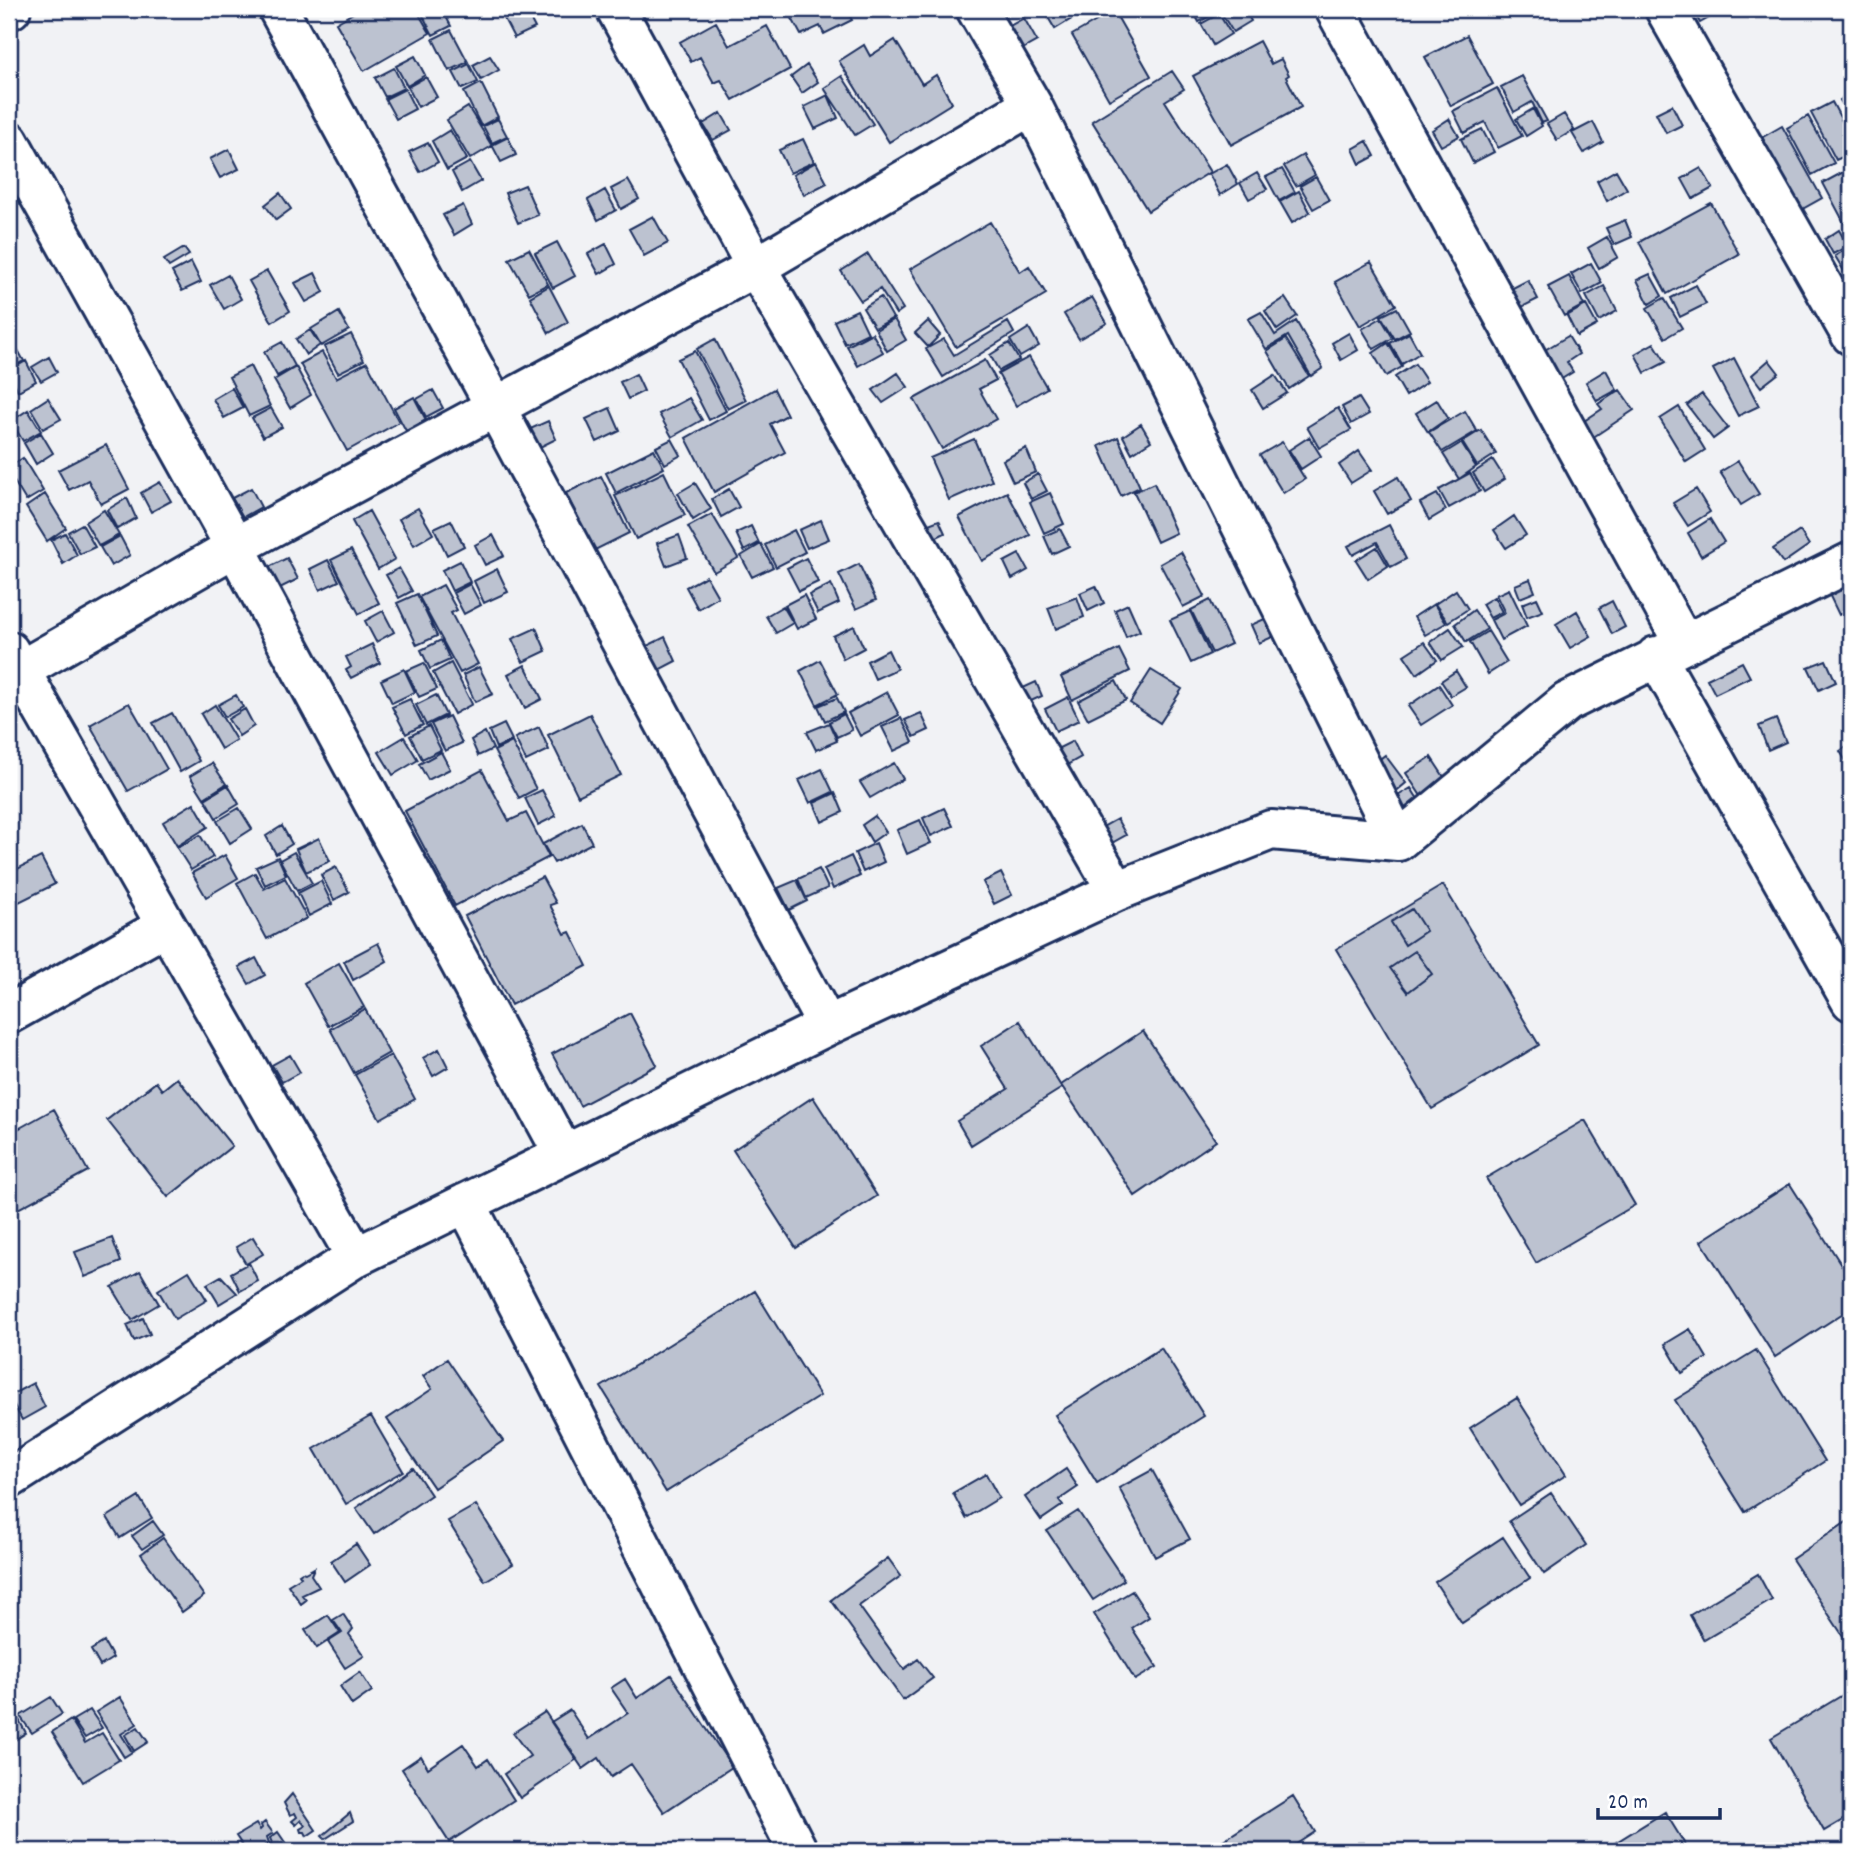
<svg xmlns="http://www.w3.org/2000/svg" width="1860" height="1860" viewBox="0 0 1860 1860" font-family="Dekko,sans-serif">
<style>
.building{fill:#bcc2d0;stroke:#1b2f5e;stroke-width:2}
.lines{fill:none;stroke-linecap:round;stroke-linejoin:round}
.street-casing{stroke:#1b2f5e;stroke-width:44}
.street{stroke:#fff;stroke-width:38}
</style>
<rect width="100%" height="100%" fill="#f1f2f5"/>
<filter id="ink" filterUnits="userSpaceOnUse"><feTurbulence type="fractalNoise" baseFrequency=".0143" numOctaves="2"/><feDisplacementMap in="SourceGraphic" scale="14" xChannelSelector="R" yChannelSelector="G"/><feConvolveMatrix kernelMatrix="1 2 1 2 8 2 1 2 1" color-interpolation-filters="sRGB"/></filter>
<g filter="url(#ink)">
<path class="building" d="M360,9H416L430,33L364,71L336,23Z
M436,9H442L451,26L433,35L423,16Z
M499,9H525L535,28L514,38Z
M787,9H846L852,20L824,34L820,26L801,35Z
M1043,9H1088L1055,29Z
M1192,9H1217L1218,11L1199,22Z
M1225,9H1244L1251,21L1233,32L1220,11Z
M1692,9H1714L1716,14L1700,23Z
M1114,11L1151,76L1109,100L1072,35Z
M1219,14L1231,34L1213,45L1201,24Z
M1024,18L1037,41L1021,50L1008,27Z
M716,22L729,46L767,26L790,69L733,100L721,80L714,83L700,57L691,62L680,42Z
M451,30L468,62L449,71L433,39Z
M1467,35L1493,84L1451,106L1425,57Z
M895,40L922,84L936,75L952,103L889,142L839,61L864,45L870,56Z
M1259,41L1271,64L1281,59L1289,75L1286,77L1301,107L1231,145L1193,76Z
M415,56L425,75L407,86L396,66Z
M490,56L499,70L481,80L473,65Z
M469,64L478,82L462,89L453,72Z
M807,65L818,82L802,93L791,77Z
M394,68L404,88L385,97L375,78Z
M1172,71L1184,89L1165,101L1210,172L1148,211L1092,121Z
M842,76L873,124L855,135L824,88Z
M1522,76L1547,121L1542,123L1532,102L1514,112L1501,87Z
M426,77L437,97L418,107L408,87Z
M481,83L498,117L481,126L464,92Z
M1497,88L1522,136L1498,148L1485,122L1464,133L1453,111Z
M405,89L415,109L396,119L385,99Z
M1851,93V119L1840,100Z
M828,95L838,118L815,129L804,107Z
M1832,102L1851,138V153L1836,160L1811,113Z
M1672,105L1682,125L1666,133L1656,113Z
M468,107L492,146L470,159L447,120Z
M1533,109L1542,126L1526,136L1516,119Z
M721,113L731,130L713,140L703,124Z
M1564,114L1574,130L1557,140L1547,124Z
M1808,116L1834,163L1812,175L1787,128Z
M498,119L507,136L492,143L483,126Z
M1449,119L1459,136L1441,146L1432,130Z
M1593,122L1603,142L1584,153L1572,133Z
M1782,126L1822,198L1790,216L1749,145Z
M1482,129L1494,152L1473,163L1461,139Z
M450,130L467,159L447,170L432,141Z
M508,137L516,155L501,162L492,145Z
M803,139L814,162L790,173L779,150Z
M1367,141L1375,156L1360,164L1353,149Z
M428,143L438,162L420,172L409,152Z
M229,149L239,169L220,178L210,159Z
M1303,155L1315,175L1296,186L1284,166Z
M470,162L481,181L462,192L452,172Z
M816,162L827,183L804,195L793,175Z
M1227,164L1238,184L1220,195L1209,174Z
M1701,168L1713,188L1693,199L1682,179Z
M1851,168V231L1849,232L1823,183Z
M1282,169L1295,192L1279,201L1266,177Z
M1616,170L1627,189L1607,201L1597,181Z
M1257,173L1267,189L1249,199L1240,183Z
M1316,177L1329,200L1313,209L1300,186Z
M628,180L639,199L621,209L611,189Z
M525,185L538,215L518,223L505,193Z
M605,190L616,210L598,220L588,200Z
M1299,191L1310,212L1292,223L1280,202Z
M280,193L291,209L276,220L265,205Z
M1711,203L1739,254L1667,294L1639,242Z
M463,205L472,224L454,235L443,215Z
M653,216L668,243L644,256L629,229Z
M1625,220L1632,237L1614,245L1606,228Z
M990,222L1020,272L1029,266L1046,294L956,347L910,269Z
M1839,230L1848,246L1833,254L1825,239Z
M1607,237L1618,257L1599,268L1588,248Z
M557,242L575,276L553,288L535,253Z
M606,244L616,264L599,274L588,254Z
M1850,247L1851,267L1844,271L1835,256Z
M184,248L189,255L169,267L164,260Z
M529,249L548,284L529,294L509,259Z
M868,254L903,309L896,314L880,289L861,301L841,271Z
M191,262L201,282L182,291L172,272Z
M1371,262L1396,305L1360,326L1335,282Z
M1591,263L1602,283L1582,294L1571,274Z
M267,271L290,311L272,322L249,281Z
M315,273L324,292L306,302L295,283Z
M1650,274L1662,296L1649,304L1637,280Z
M228,275L241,299L224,309L210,285Z
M1569,276L1584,305L1564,316L1548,287Z
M1528,280L1538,299L1512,312L1503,293Z
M1696,285L1706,304L1680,317L1671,298Z
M549,286L568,322L549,333L530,297Z
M1604,286L1617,311L1599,321L1586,296Z
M881,297L893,318L875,328L863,308Z
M1092,297L1107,323L1079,339L1064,314Z
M1285,298L1297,316L1277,330L1265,311Z
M1664,298L1682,328L1665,338L1647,308Z
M1586,305L1597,325L1577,336L1567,316Z
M1397,308L1410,331L1395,339L1381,316Z
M857,310L868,333L845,344L834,321Z
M339,312L349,330L321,346L311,329Z
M1261,312L1275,335L1296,321L1323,368L1311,376L1288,336L1266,349L1248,319Z
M1381,318L1393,338L1374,349L1362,329Z
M894,319L906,340L887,351L876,330Z
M928,321L940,335L928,347L915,333Z
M1008,322L1014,333L943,377L926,349L944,339L954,355Z
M1029,328L1039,346L1020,357L1010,340Z
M310,330L320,345L306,355L296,339Z
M872,333L883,352L858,366L847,346Z
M1349,333L1358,350L1341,360L1332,343Z
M1409,333L1420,353L1402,364L1390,343Z
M351,334L364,360L338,373L324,347Z
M1568,336L1579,354L1567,362L1573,372L1555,383L1538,354Z
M715,339L746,400L728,409L697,349Z
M1286,339L1309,376L1289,389L1267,351Z
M13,341L24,361L9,369V344Z
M282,342L295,366L277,376L264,352Z
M1009,343L1019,360L999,371L990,355Z
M1388,343L1402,367L1386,376L1373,353Z
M1654,343L1666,362L1645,373L1635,354Z
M695,351L726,411L709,420L678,359Z
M322,352L336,378L367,362L399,422L347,451L300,364Z
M49,357L57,372L41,381L32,367Z
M1029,357L1047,388L1016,406L998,374Z
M1734,358L1759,406L1738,416L1713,369Z
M985,360L996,380L979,389L996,419L942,449L914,399Z
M1769,360L1779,373L1761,387L1752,375Z
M26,361L36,381L18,391L9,371Z
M1415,364L1427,382L1406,396L1395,377Z
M250,366L270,406L249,416L229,377Z
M296,367L311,395L290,408L274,380Z
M1606,370L1617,390L1597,401L1586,382Z
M898,373L908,387L883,403L873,390Z
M636,374L644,391L628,399L620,382Z
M1275,375L1287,393L1263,408L1252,390Z
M232,388L243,408L224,418L213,399Z
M774,389L787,415L770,424L785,452L714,492L686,438Z
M433,390L443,408L426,417L417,399Z
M1620,390L1634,410L1592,438L1581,423L1602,409L1598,404Z
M1702,394L1728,428L1713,439L1687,405Z
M414,397L426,420L406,431L394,408Z
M48,398L61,419L43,429L31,409Z
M689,398L702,420L672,437L659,414Z
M1359,398L1369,414L1351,424L1342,407Z
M1437,400L1448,418L1428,432L1416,413Z
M1679,407L1705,450L1686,462L1660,419Z
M271,408L282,427L263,437L252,418Z
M610,408L620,431L597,442L586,419Z
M1338,408L1351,430L1319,448L1307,427Z
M28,410L41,431L23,441L11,421Z
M1465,411L1477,431L1442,452L1429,432Z
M548,421L556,439L536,449L528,430Z
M1141,424L1151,441L1132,453L1123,436Z
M1481,430L1496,454L1477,466L1462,442Z
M41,433L53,453L36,464L24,443Z
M1118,437L1140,487L1121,496L1099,446Z
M1309,437L1321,456L1301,469L1289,450Z
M672,439L681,455L665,464L656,447Z
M974,439L992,481L949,500L930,458Z
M1282,442L1305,479L1283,493L1260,455Z
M1461,443L1476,467L1459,479L1443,454Z
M106,445L129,489L101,504L88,480L69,490L58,470Z
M1026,448L1036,472L1013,482L1003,460Z
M654,449L664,468L616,493L606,473Z
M1359,451L1372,470L1351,483L1339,465Z
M23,458L43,491L26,501L9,473V467Z
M1493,460L1505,479L1484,492L1473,473Z
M1738,461L1759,494L1741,505L1720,472Z
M664,472L685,515L636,539L615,496Z
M1470,473L1480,491L1449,508L1439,490Z
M1038,474L1047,491L1031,499L1023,483Z
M601,476L629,533L593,551L566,493Z
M1398,477L1411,501L1387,514L1374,491Z
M160,482L171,501L151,512L141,493Z
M695,483L711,509L693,520L678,493Z
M1154,483L1176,533L1157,542L1134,492Z
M251,488L261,507L243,517L232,498Z
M729,489L739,507L721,517L712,499Z
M1696,489L1710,512L1688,526L1673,503Z
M1007,492L1030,535L982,561L959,517Z
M1050,493L1064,524L1044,533L1030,502Z
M45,494L66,528L47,541L26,507Z
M1437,494L1446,510L1429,520L1420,503Z
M127,498L136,518L117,529L107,510Z
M418,508L433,534L414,545L399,519Z
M104,510L119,535L99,546L85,522Z
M369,511L395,559L378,569L352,521Z
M712,514L738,558L714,572L688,527Z
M1514,516L1526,535L1506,548L1494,530Z
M1710,519L1724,542L1701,556L1688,533Z
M451,520L464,546L447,555L434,528Z
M821,520L829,539L807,548L799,530Z
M939,520L945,533L933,539L926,525Z
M82,524L95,547L80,554L68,532Z
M1389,525L1406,559L1391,567L1377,542L1353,555L1348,546Z
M751,526L759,543L744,551L736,533Z
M1060,529L1069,546L1052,554L1044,536Z
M794,530L805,552L776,567L765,545Z
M1800,531L1809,545L1783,563L1773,549Z
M65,533L77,555L63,564L51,540Z
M493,535L504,556L485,565L475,545Z
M679,535L687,558L666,566L657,543Z
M120,536L130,555L111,566L100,547Z
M761,544L773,567L752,577L741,556Z
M1377,547L1388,566L1368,579L1356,560Z
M351,550L379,603L359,614L331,560Z
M1181,552L1205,596L1183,607L1160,564Z
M1019,554L1028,570L1012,579L1004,562Z
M287,558L298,579L280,588L269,567Z
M806,558L818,582L799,591L787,568Z
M328,560L339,581L320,590L310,569Z
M460,561L470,582L452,591L442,570Z
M859,564L876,600L856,609L839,574Z
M399,568L412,591L399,598L386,575Z
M497,569L508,592L484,603L474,581Z
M706,576L718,597L698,609L686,587Z
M1530,579L1535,592L1520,598L1515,585Z
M1845,579L1851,592V609L1839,615L1826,588Z
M470,584L481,605L464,614L453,593Z
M831,584L839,603L818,613L809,595Z
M443,585L457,610L451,613L478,664L460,673L419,597Z
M1096,586L1104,603L1088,611L1080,593Z
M1509,589L1527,626L1501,640L1491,620L1505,613L1496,595Z
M1456,590L1468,609L1448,622L1435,604Z
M417,594L437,636L417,645L397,603Z
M804,595L816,619L797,629L785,605Z
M1077,597L1084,617L1056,629L1048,608Z
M1494,597L1502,612L1490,618L1482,604Z
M1537,598L1543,611L1527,617L1522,604Z
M1210,600L1231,644L1212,653L1191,610Z
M1612,601L1625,627L1612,634L1599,608Z
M1128,604L1140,631L1126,637L1115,610Z
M1434,604L1446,623L1425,635L1414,617Z
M783,606L793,623L776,633L766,616Z
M1474,610L1487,629L1466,642L1455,624Z
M383,611L394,632L376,642L365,621Z
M1190,611L1210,654L1191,663L1170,620Z
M1577,611L1591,636L1570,648L1556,624Z
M1269,617L1277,635L1259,643L1251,625Z
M854,626L864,648L843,659L833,636Z
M536,628L546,651L523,662L512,639Z
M1450,628L1463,647L1442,660L1430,642Z
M1488,631L1507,662L1488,674L1470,642Z
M665,637L676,661L657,671L645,647Z
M441,640L450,660L430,669L421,650Z
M1424,642L1437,660L1417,674L1404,655Z
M372,644L380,663L351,678L346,670L351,667L346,657Z
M1119,649L1130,671L1072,700L1061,677Z
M888,650L897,669L875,679L867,661Z
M820,660L838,694L817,705L800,671Z
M1826,660L1836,682L1819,690L1808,667Z
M1742,662L1750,677L1715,694L1707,679Z
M424,663L437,689L419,697L406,671Z
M451,663L472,704L454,714L433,673Z
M525,665L542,699L525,708L508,674Z
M479,667L493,694L475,702L463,675Z
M404,669L415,692L392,703L381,680Z
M1151,670L1182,689L1160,723L1130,703Z
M1456,671L1466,687L1451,696L1441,681Z
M1116,681L1126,700L1088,719L1078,701Z
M1036,682L1042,696L1029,702L1023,688Z
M1439,685L1452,705L1421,725L1408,706Z
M887,692L899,715L860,736L848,713Z
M236,695L243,707L225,717L218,705Z
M436,695L446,715L426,725L416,705Z
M1068,697L1079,720L1056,731L1045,709Z
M837,698L844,712L825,721L818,706Z
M410,699L423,725L406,734L392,707Z
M129,703L167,769L128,791L90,725Z
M215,705L236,740L221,749L201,714Z
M245,709L254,726L239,736L228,719Z
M172,713L199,761L180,772L153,723Z
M921,713L929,730L914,737L905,720Z
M590,714L621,775L578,796L548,735Z
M844,714L852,730L837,737L829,722Z
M449,716L462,743L445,751L431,724Z
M901,718L913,742L894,751L882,727Z
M1776,719L1786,742L1768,750L1759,726Z
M829,723L837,741L816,750L807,732Z
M504,724L512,740L496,748L489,731Z
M429,726L441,750L422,759L410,736Z
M539,727L549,750L526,761L515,738Z
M485,732L493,749L478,756L471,740Z
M404,737L418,760L393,775L379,752Z
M1073,741L1081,757L1065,766L1057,749Z
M512,742L536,789L519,798L494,751Z
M1851,744V770L1840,751Z
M441,752L450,769L428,780L419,764Z
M1385,755L1406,783L1394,793L1372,765Z
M1431,757L1448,783L1423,799L1406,773Z
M212,763L226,784L204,798L190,776Z
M894,763L903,779L870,798L860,782Z
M822,769L833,792L810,803L799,780Z
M482,770L509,821L526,813L549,857L455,906L405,811Z
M228,785L239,804L216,818L205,799Z
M1411,788L1421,804L1406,814L1396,797Z
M542,790L556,816L538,825L525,798Z
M835,793L843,812L822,822L814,803Z
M194,803L208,827L177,846L163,822Z
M239,808L252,829L230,843L217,821Z
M944,808L953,826L931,836L923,818Z
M875,816L886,832L872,842L862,825Z
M1117,819L1126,835L1110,844L1101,828Z
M920,820L931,843L907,854L897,830Z
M582,823L592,843L554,863L543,844Z
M282,826L292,844L276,854L266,836Z
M200,835L213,857L191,870L177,848Z
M319,838L330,861L306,872L296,849Z
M876,843L884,862L863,872L855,853Z
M294,852L312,883L297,891L280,860Z
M225,855L238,878L206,897L192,873Z
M851,856L860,876L833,889L824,869Z
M41,857L55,884L9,907V873Z
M278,857L286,875L265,885L256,867Z
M336,867L349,892L334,900L321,875Z
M819,869L828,888L806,898L798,879Z
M255,873L264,889L285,878L307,918L267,939L237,883Z
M1001,873L1012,895L994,904L983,882Z
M542,877L556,903L550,905L565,934L570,932L587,966L511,1005L465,916Z
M797,880L807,901L789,910L778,888Z
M321,881L332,904L309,916L298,893Z
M1443,885L1539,1045L1432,1109L1336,949Z
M1412,909L1426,931L1405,945L1391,922Z
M378,943L387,961L353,980L344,961Z
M1415,951L1432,974L1408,992L1390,968Z
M256,958L265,975L249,984L239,967Z
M339,963L364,1007L328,1026L304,983Z
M365,1009L389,1053L354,1073L330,1029Z
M630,1013L657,1065L580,1106L552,1054Z
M1020,1021L1062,1088L971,1145L957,1121L1008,1089L981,1046Z
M1143,1031L1216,1141L1135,1196L1061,1085Z
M439,1049L448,1067L433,1076L423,1058Z
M290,1055L300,1072L282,1082L272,1065Z
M391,1055L415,1099L380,1119L355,1075Z
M177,1078L232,1146L168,1197L107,1120L156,1082L162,1090Z
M813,1097L877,1196L796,1248L733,1150Z
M54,1109L88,1171L18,1209L9,1192V1134Z
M1585,1120L1635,1205L1536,1263L1486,1178Z
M1790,1184L1851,1280V1308L1775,1357L1701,1241Z
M253,1237L263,1254L246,1264L236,1247Z
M112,1238L121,1262L85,1277L75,1252Z
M249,1263L258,1281L240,1291L231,1273Z
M140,1271L159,1304L132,1320L112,1287Z
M189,1271L207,1300L175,1319L158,1290Z
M221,1276L237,1293L219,1304L207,1284Z
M755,1291L820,1396L666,1492L601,1387Z
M143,1318L150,1334L134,1341L127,1325Z
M1690,1329L1707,1358L1682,1373L1665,1344Z
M1161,1348L1204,1416L1097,1483L1055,1415Z
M1756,1350L1825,1461L1745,1512L1675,1400Z
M447,1359L503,1441L434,1488L387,1419L432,1389L423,1376Z
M33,1383L45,1407L22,1420L9,1396Z
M1517,1398L1566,1475L1519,1505L1470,1428Z
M371,1416L403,1471L346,1504L314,1449Z
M413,1468L431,1495L374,1534L356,1508Z
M1066,1469L1078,1487L1059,1500L1063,1505L1041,1520L1025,1497Z
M1152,1470L1190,1539L1155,1557L1119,1488Z
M986,1474L999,1498L966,1518L953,1493Z
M1551,1493L1586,1545L1544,1574L1509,1521Z
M139,1497L152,1518L120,1538L107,1517Z
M476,1505L513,1564L485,1581L448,1521Z
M1078,1511L1124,1580L1093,1600L1047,1531Z
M1851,1519V1648L1792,1559Z
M153,1521L163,1535L142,1549L132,1536Z
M1503,1537L1530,1578L1462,1623L1435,1582Z
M163,1538L204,1596L182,1612L141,1554Z
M356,1544L370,1565L345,1582L331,1561Z
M888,1558L901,1576L859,1606L904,1669L918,1659L933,1678L903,1700L831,1600Z
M314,1568L311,1575L319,1587L302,1595L306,1600L301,1604L288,1585L301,1577L299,1574L302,1572L305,1573Z
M1758,1574L1772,1600L1704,1640L1690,1615Z
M1132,1591L1149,1617L1132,1628L1157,1667L1135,1680L1094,1614Z
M343,1614L353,1629L349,1634L364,1656L345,1668L328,1642L342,1633L333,1620Z
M328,1615L340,1633L317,1648L305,1630Z
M104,1642L113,1658L100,1666L91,1650Z
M360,1672L372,1691L352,1705L340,1686Z
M671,1675L732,1767L664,1812L631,1764L611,1777L599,1758L583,1769L551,1722L570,1710L589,1739L628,1713L611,1688L625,1679L637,1698Z
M1851,1690V1815L1824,1831L1771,1738Z
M51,1697L62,1714L32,1733L20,1716Z
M120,1697L137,1724L121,1734L132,1752L124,1757L96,1712Z
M90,1710L102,1728L85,1738L73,1720Z
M545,1712L577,1759L520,1798L504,1774L530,1756L513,1733Z
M18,1718L26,1733L15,1740L12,1738L9,1740V1724Z
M71,1720L85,1743L102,1733L119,1760L83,1782L52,1732Z
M138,1727L148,1742L134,1751L125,1735Z
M463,1744L478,1766L488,1759L514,1800L449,1842L402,1769L421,1756L428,1768Z
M292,1794L316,1830L307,1836L305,1832H301L300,1829L305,1826L301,1820L296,1825L292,1821L297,1817L295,1813L290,1815L284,1803Z
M1293,1796L1315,1832L1295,1845L1299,1851H1206Z
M1665,1812L1689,1851H1602Z
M350,1813L353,1821L325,1839L322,1836Z
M265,1822L273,1833L267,1837L269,1843L256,1851H246L236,1836L256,1824L260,1830L262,1828L261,1825Z
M278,1832L291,1851H270L267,1847L272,1843L270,1838Z"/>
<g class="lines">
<defs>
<path id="street" d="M278,9L495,406L827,1026
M616,9L756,267L1117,891
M976,9L1032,105L1398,841
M1335,9L1684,644
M1665,9L1851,335
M9,10L11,9
M9,141L235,547L564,1155
M9,651L356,1257
M1656,656L1851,1001
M21,670L235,547L756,267L1032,105
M9,1014L166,926
M466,1203L798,1851
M9,1479L356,1257L827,1026L1117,891L1271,830L1398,841L1567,702L1851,562"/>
</defs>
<use href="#street" class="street-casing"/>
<use href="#street" class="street"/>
</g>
</g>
<rect width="1860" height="1860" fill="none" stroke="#fff" stroke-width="35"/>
<rect x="18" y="18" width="1825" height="1825" fill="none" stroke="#1b2f5e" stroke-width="2.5" filter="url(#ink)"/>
<path d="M1598 1808v10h122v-10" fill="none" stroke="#1b2f5e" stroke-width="3.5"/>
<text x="1608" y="1808" font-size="21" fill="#1b2f5e" stroke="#ffffff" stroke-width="5" paint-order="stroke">20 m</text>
</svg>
